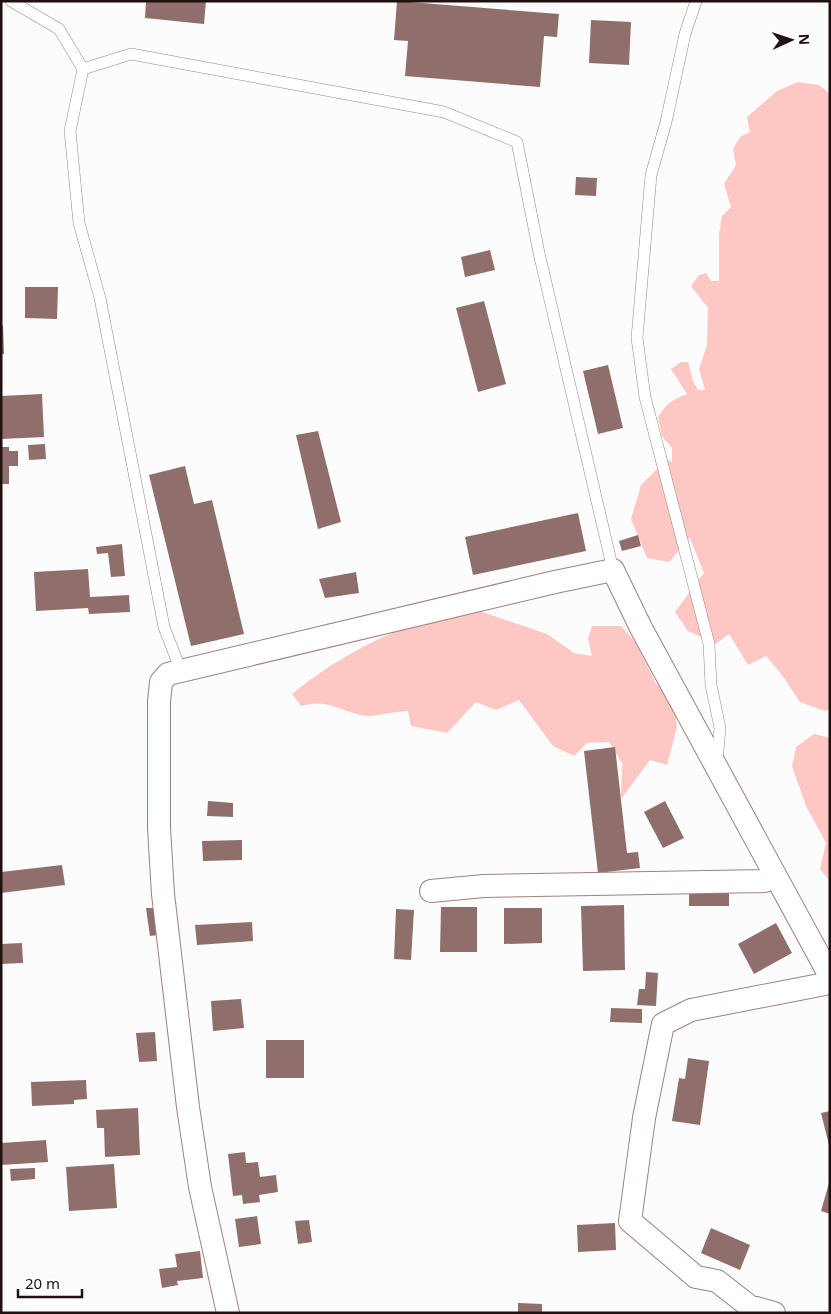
<svg xmlns="http://www.w3.org/2000/svg" width="831" height="1314" viewBox="0 0 831 1314" font-family="'Noto Sans',sans-serif">
<style>
.green{fill:#fdc7c4}
.building{fill:#8f6e6c}
.lines{fill:none;stroke-linecap:round;stroke-linejoin:round}
.service-casing{stroke:#a27f7d;stroke-width:12}
.minor-casing{stroke:#a27f7d;stroke-width:24}
.service{stroke:#fff;stroke-width:11}
.minor{stroke:#fff;stroke-width:22}
</style>
<rect width="100%" height="100%" fill="#fcfcfc"/>
<path class="green" d="M798,82L819,85L830,94V709L825,711L800,702L782,675L766,656L748,665L729,634L716,644L688,631L675,612L704,573L690,538L669,562L647,558L631,519L641,485L666,460L672,462V448L662,436L658,417C666,404 673,399 687,394L671,369L681,362H688L693,381L698,390H705L699,369L707,345L708,308L691,286L699,275L706,273L711,281H719V235L722,216L731,207L724,184L736,165L733,149L740,137L750,132L747,117L777,91Z
M476,610L547,634L574,653L592,656L588,639L592,626H621L636,643L655,682L674,702L677,727L667,765L650,760L621,799L622,763L609,742L587,743L574,756L553,746L519,700L496,710L476,702L447,733L411,726L408,711C398,711 371,717 365,716C338,711 330,699 301,706L292,694C330,663 379,635 427,620C443,616 460,614 476,610Z
M814,734L830,738V881L820,869L826,843L806,806L792,766L796,747Z"/>
<path class="building" d="M146,1H206L204,24L145,18Z
M397,1L559,14L557,37L544,36L540,87L405,76L408,41L394,40Z
M591,20L631,22L629,65L589,63Z
M576,177L597,178L596,196L575,195Z
M490,250L495,270L465,277L461,257Z
M25,287H58L57,319L25,318Z
M484,301L506,384L478,392L456,308Z
M3,325L4,354H1V326Z
M608,365L623,428L598,434L583,371Z
M42,394L44,437L1,439V396Z
M318,431L341,522L318,529L296,435Z
M45,444L46,459L29,460L28,445Z
M1,447H9V451H18V466H9V484H1Z
M185,466L194,504L212,500L244,634L191,646L149,475Z
M578,513L586,551L473,575L465,537Z
M638,535L641,546L622,551L619,541Z
M122,544L125,576L111,577L108,553L97,554L96,547Z
M88,569L90,597L129,595L130,612L89,614L88,608L36,611L34,572Z
M356,572L359,593L325,598L319,579Z
M615,747L627,853L638,852L640,868L598,873L584,751Z
M208,801L233,803V817L207,816Z
M665,801L684,838L663,848L644,812Z
M242,840V860L203,861L202,841Z
M62,865L65,885L1,893V872Z
M729,887V906H689V888Z
M624,905L625,970L583,971L581,906Z
M441,907H477V952H440Z
M146,908H155L158,935L150,936Z
M504,908H542V943L504,944Z
M396,909L414,910L411,960L394,959Z
M252,922L253,941L197,945L195,925Z
M776,923L792,953L754,974L738,944Z
M22,943L23,963L1,964V944Z
M646,972L658,973L656,1006L637,1005L639,989H645Z
M241,999L244,1028L213,1031L211,1001Z
M611,1008L642,1009V1023L610,1022Z
M155,1032L157,1061L139,1062L136,1033Z
M266,1040H304V1078H266Z
M688,1058L709,1061L700,1125L672,1121L679,1078L685,1079Z
M86,1080L87,1099L74,1100V1104L32,1106L31,1082Z
M138,1108L140,1155L105,1157L104,1128H97L96,1110Z
M830,1111V1145H829L821,1113Z
M46,1140L48,1162L1,1165V1143Z
M245,1152L246,1163L258,1162L260,1177L276,1175L278,1192L259,1195L260,1202L243,1204L242,1195L233,1196L228,1154Z
M114,1164L117,1208L69,1211L66,1167Z
M35,1168V1179L11,1181L10,1169Z
M829,1183H830V1214L821,1211Z
M257,1216L261,1244L239,1247L235,1219Z
M309,1220L312,1242L298,1244L295,1221Z
M615,1223L616,1250L578,1252L577,1225Z
M711,1228L750,1245L740,1270L701,1253Z
M200,1251L203,1278L177,1281L178,1285L162,1288L159,1269L177,1267L175,1254Z
M518,1303L542,1304V1313H518Z"/>
<g class="lines">
<defs>
<path id="service" d="M11,1L59,29L83,69L70,131L79,223L100,298L164,627L181,671
M696,1L685,34L666,122L651,175L637,338L645,397L709,644L711,685L720,728L717,761
M83,69L131,54L444,112L517,142L539,253L613,570"/>
<path id="minor" d="M431,891L484,886L765,881L774,873
M228,1313L200,1187L188,1107L163,894L159,828V702L161,682L168,674L555,582L613,570L641,628L830,976
M774,1313L749,1306L717,1281L696,1277L630,1221L644,1118L663,1024L691,1010L830,983"/>
</defs>
<use href="#service" class="service-casing"/>
<use href="#minor" class="minor-casing"/>
<use href="#service" class="service"/>
<use href="#minor" class="minor"/>
</g>
<rect width="831" height="1314" fill="none" stroke="#1e1110" stroke-width="5"/>
<g transform="translate(791 40) rotate(87)" stroke="#ffffff" stroke-width="4" paint-order="stroke">
<path d="M0-4L9 19L0 12L-9 19Z" fill="#1e1110"/>
<text y="-8" font-size="14" font-weight="bold" text-anchor="middle" fill="#1e1110">N</text>
</g>
<path d="M18 1289v8h64v-8" fill="none" stroke="#1e1110" stroke-width="2.5"/>
<text x="25" y="1289" font-size="15" fill="#1e1110" stroke="#ffffff" stroke-width="4" paint-order="stroke">20 m</text>
</svg>
